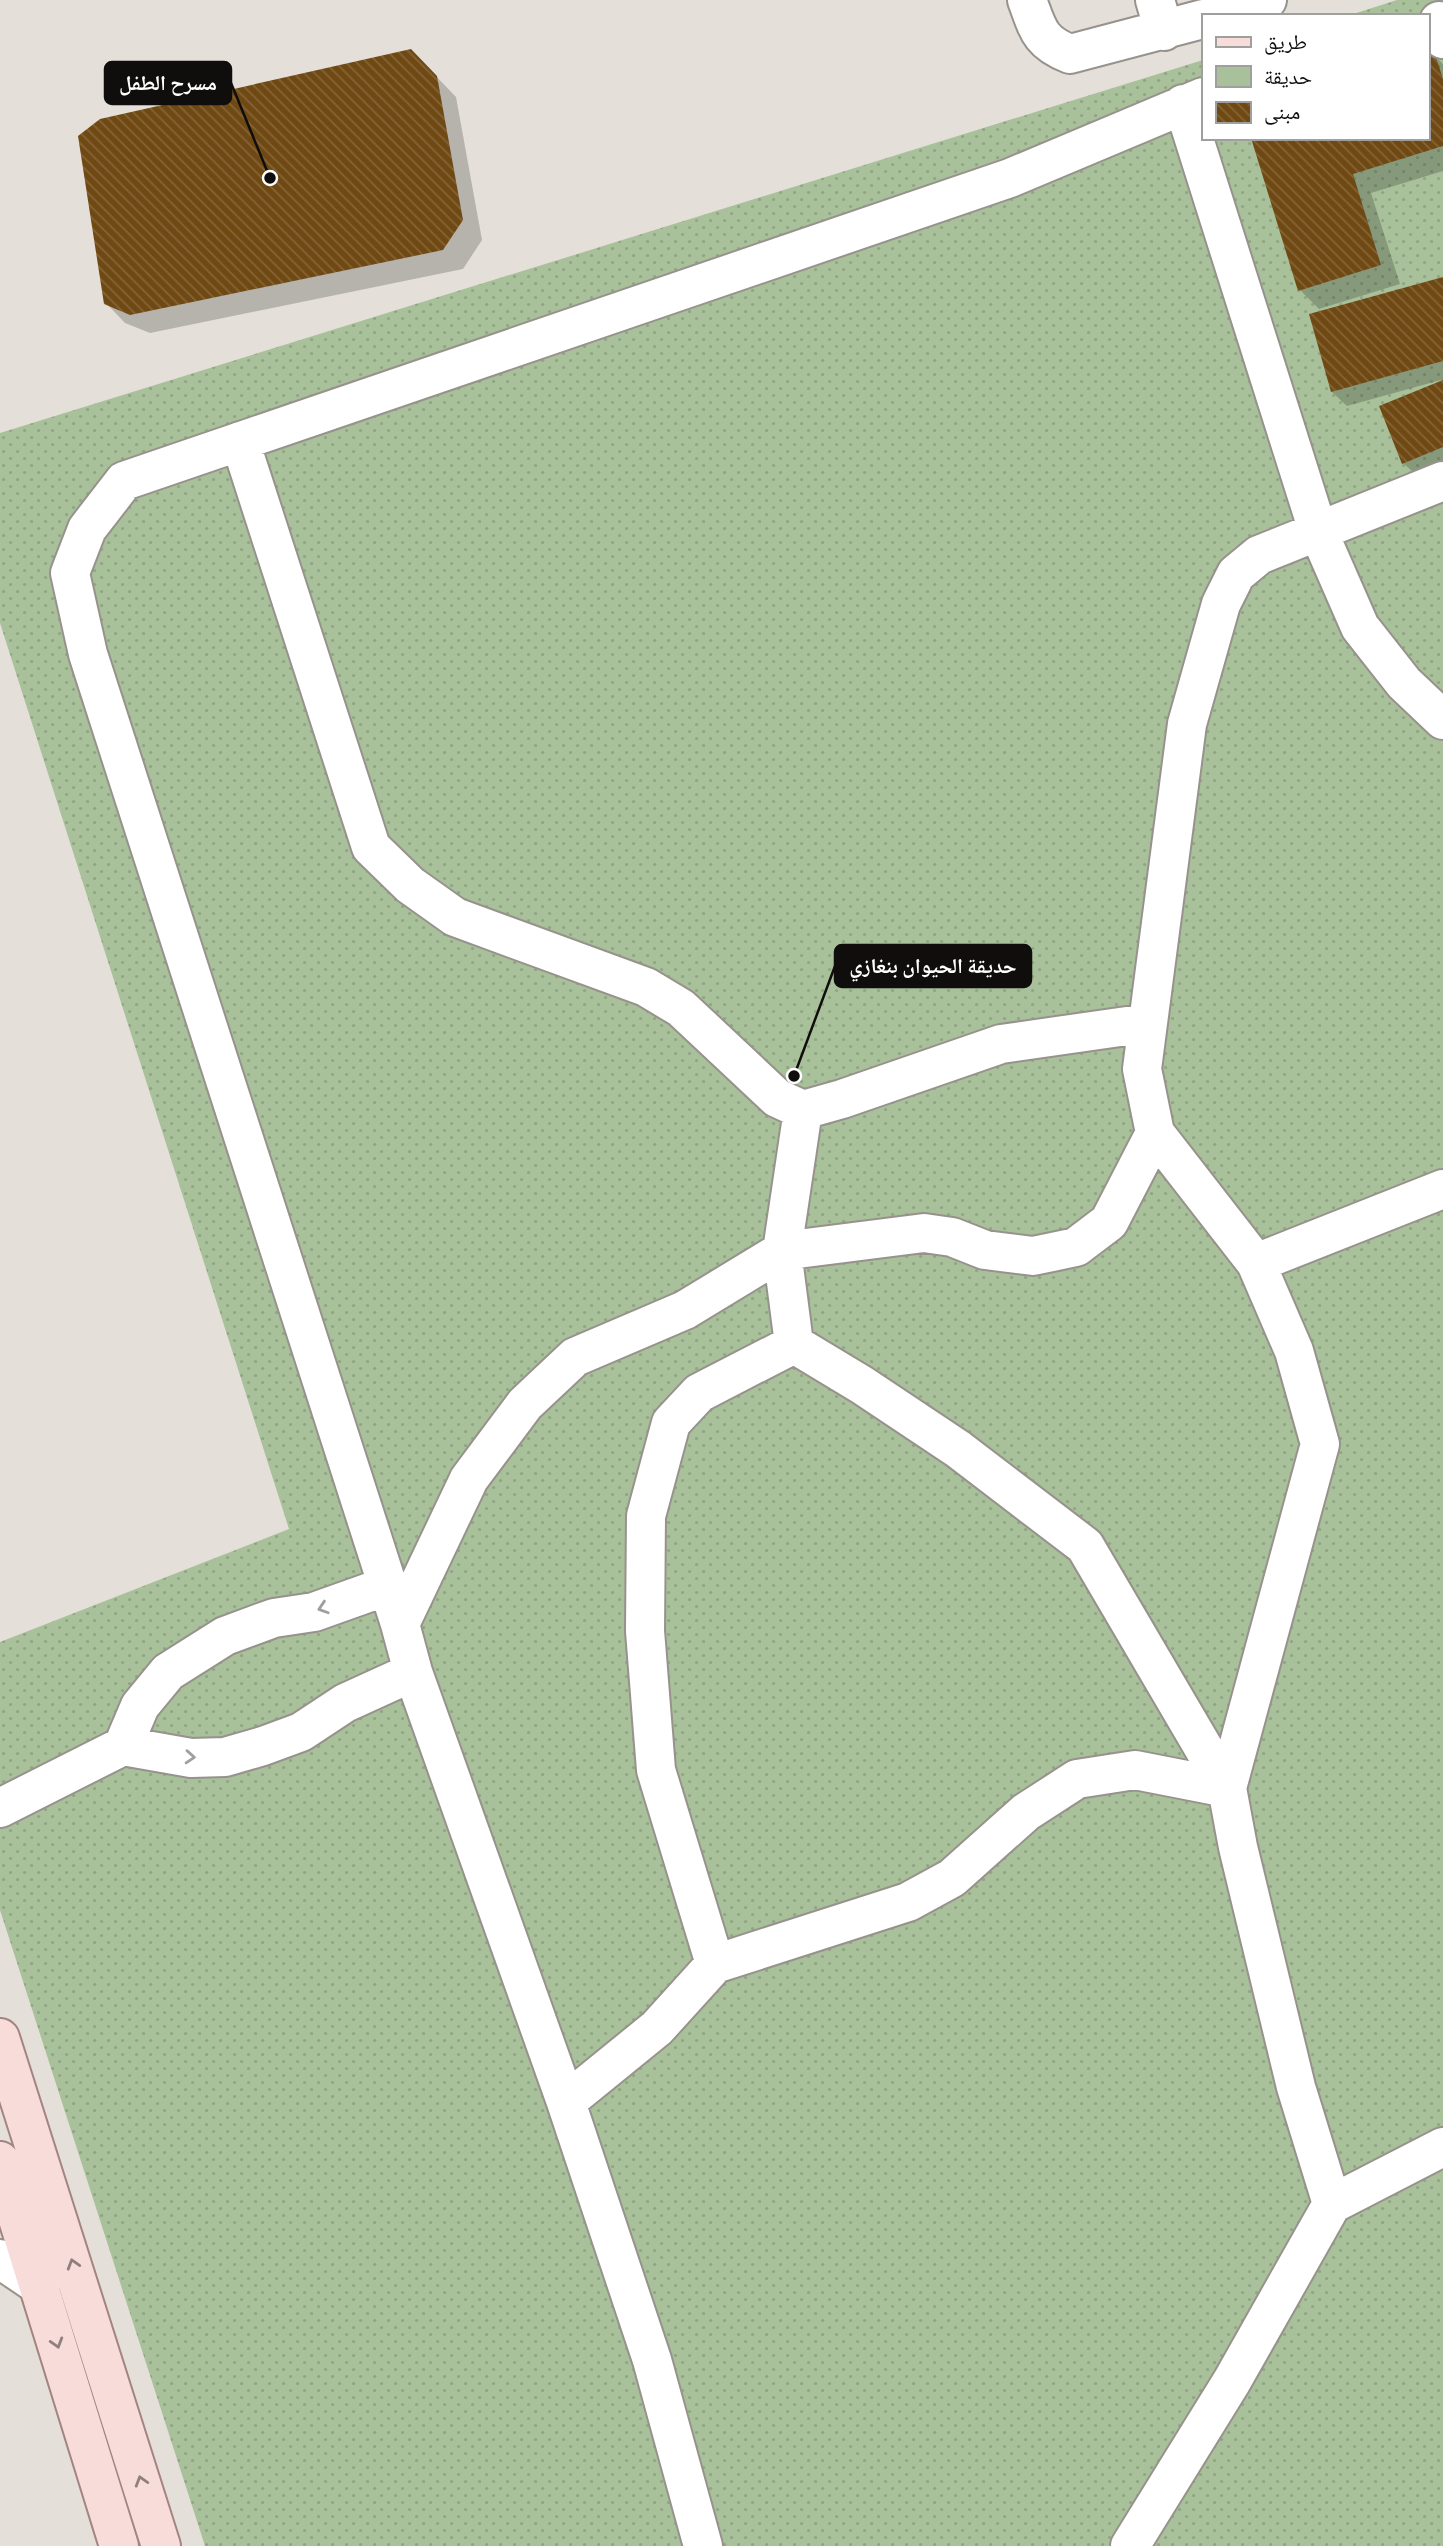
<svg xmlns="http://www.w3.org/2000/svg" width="1443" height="2546" viewBox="0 0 1443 2546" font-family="'PT Sans Narrow','Noto Naskh Arabic',sans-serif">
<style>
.green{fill:url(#green-dots)}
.shadow{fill:#0003}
.building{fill:url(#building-back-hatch)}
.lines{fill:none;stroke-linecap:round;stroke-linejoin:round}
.minor-casing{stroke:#97928c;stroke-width:42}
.major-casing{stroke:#a48480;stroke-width:42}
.minor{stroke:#fff;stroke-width:38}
.major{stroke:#f8dcd9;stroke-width:38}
.oneway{stroke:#9f9f9e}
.oneway2{stroke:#907f7d}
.leader{fill:none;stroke:#100e0c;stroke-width:2.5}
.callout-dot{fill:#100e0c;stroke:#fff;stroke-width:2.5}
.callout{fill:#100e0c;stroke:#100e0c;stroke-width:2.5}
.callout-label{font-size:21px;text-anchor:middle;font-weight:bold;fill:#fff}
</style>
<defs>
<pattern id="green-dots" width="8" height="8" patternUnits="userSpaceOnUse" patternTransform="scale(1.75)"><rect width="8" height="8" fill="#a8c19a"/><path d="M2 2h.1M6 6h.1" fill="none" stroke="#90a584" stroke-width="1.8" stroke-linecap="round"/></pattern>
<pattern id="building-back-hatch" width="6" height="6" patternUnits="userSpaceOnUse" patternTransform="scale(1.75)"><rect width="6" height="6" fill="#704912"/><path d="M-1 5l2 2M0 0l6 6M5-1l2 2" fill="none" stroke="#82643b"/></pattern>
</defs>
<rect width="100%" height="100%" fill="#e4dfd8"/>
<path class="green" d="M1397,0H1443V2546H205L0,1910V1642L289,1529L0,623V433L1203,60V138H1427V16H1347Z"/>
<path class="shadow" d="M1435,56L1443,64V171L1371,193L1400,284L1319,309L1300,290L1253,138H1427Z
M431,71L456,97L482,240L463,269L150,333L125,323L106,303Z
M1443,278V460L1413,472L1403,463L1441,380L1347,406L1332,392Z"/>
<path class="building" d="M411,49L437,76L463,220L443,250L130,315L104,304L78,136L100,119Z
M1435,54L1443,79V146L1353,174L1381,265L1298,291L1251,138H1427V56Z
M1443,277V361L1331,392L1309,314Z
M1443,380V447L1402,464L1379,406Z"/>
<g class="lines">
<defs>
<path id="minor" d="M1027,0C1038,29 1039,42 1070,54L1203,19
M1155,0L1164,31
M1215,16L1267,0
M1439,21L1443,39
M1183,104L1318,531L1360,627L1404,683L1443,720
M240,441L371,847L410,885L455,917L646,987L681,1008L777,1098L803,1110L842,1099L1001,1044L1148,1023
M1443,481L1259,555L1236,574L1221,604L1187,724L1142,1069L1155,1133L1256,1263L1443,1189
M1256,1263L1294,1351L1320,1444L1227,1788L1135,1770L1077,1779L1026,1812L952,1878L908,1902L715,1964L656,1770L645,1631L646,1516L671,1423L699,1393L794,1344L862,1385L958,1449L1085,1546L1227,1788L1238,1847L1296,2087L1332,2204L1443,2147
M794,1344L782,1251L803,1110
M400,1624L469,1479L525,1404L575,1357L685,1310L782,1251L924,1233L952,1237L985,1250L1033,1256L1076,1247L1109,1222L1155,1133
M123,1746L140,1706L168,1672L225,1636L274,1618L314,1612L387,1586
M0,1808L123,1746L191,1758L225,1757L263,1746L301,1732L345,1703L413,1672
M566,2102L657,2028L715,1964
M0,2259L40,2286
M703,2546L652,2360L566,2102L413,1672L400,1624L88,654L70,573L87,529L124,481L1010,178L1203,97
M1130,2546L1232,2381L1332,2204"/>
<path id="major" d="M0,2038L161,2546
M0,2161L119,2546"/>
</defs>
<use href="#minor" class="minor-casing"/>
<use href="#major" class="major-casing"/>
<use href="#minor" class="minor"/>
<use href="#major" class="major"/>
</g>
<defs><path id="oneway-chevron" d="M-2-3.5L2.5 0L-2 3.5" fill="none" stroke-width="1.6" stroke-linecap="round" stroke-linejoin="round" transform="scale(1.75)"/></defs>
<g class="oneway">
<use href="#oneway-chevron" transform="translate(323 1608) rotate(162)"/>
<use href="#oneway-chevron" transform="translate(190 1757) rotate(4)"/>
</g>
<g class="oneway2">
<use href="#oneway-chevron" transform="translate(73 2264) rotate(-107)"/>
<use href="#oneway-chevron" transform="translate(57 2343) rotate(73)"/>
<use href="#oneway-chevron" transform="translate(141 2481) rotate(-107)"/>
</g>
<path class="leader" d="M270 178L231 83M794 1076L835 966"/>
<g class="callout-dot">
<circle cx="270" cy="178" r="7"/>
<circle cx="794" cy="1076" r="7"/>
</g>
<g class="callout">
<rect x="105" y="62" width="126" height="42" rx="7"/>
<rect x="835" y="945" width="196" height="42" rx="7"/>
</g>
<g class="callout-label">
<text x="168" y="90">مسرح الطفل</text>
<text x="933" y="973">حديقة الحيوان بنغازي</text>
</g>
<rect x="1202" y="14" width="228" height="126" fill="#ffffff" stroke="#9f9f9e" stroke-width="2"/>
<rect x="1216" y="37" width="35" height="10" fill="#f8dcd9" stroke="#9f9f9e" stroke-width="2"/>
<text x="1264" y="49" font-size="21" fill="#100e0c">طريق</text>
<rect x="1216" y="66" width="35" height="21" fill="#a8c19a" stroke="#9f9f9e" stroke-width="2"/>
<text x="1264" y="84" font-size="21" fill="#100e0c">حديقة</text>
<rect x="1216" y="102" width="35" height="21" fill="url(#building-back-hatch)" stroke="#9f9f9e" stroke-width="2"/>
<text x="1264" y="119" font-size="21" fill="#100e0c">مبنى</text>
</svg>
